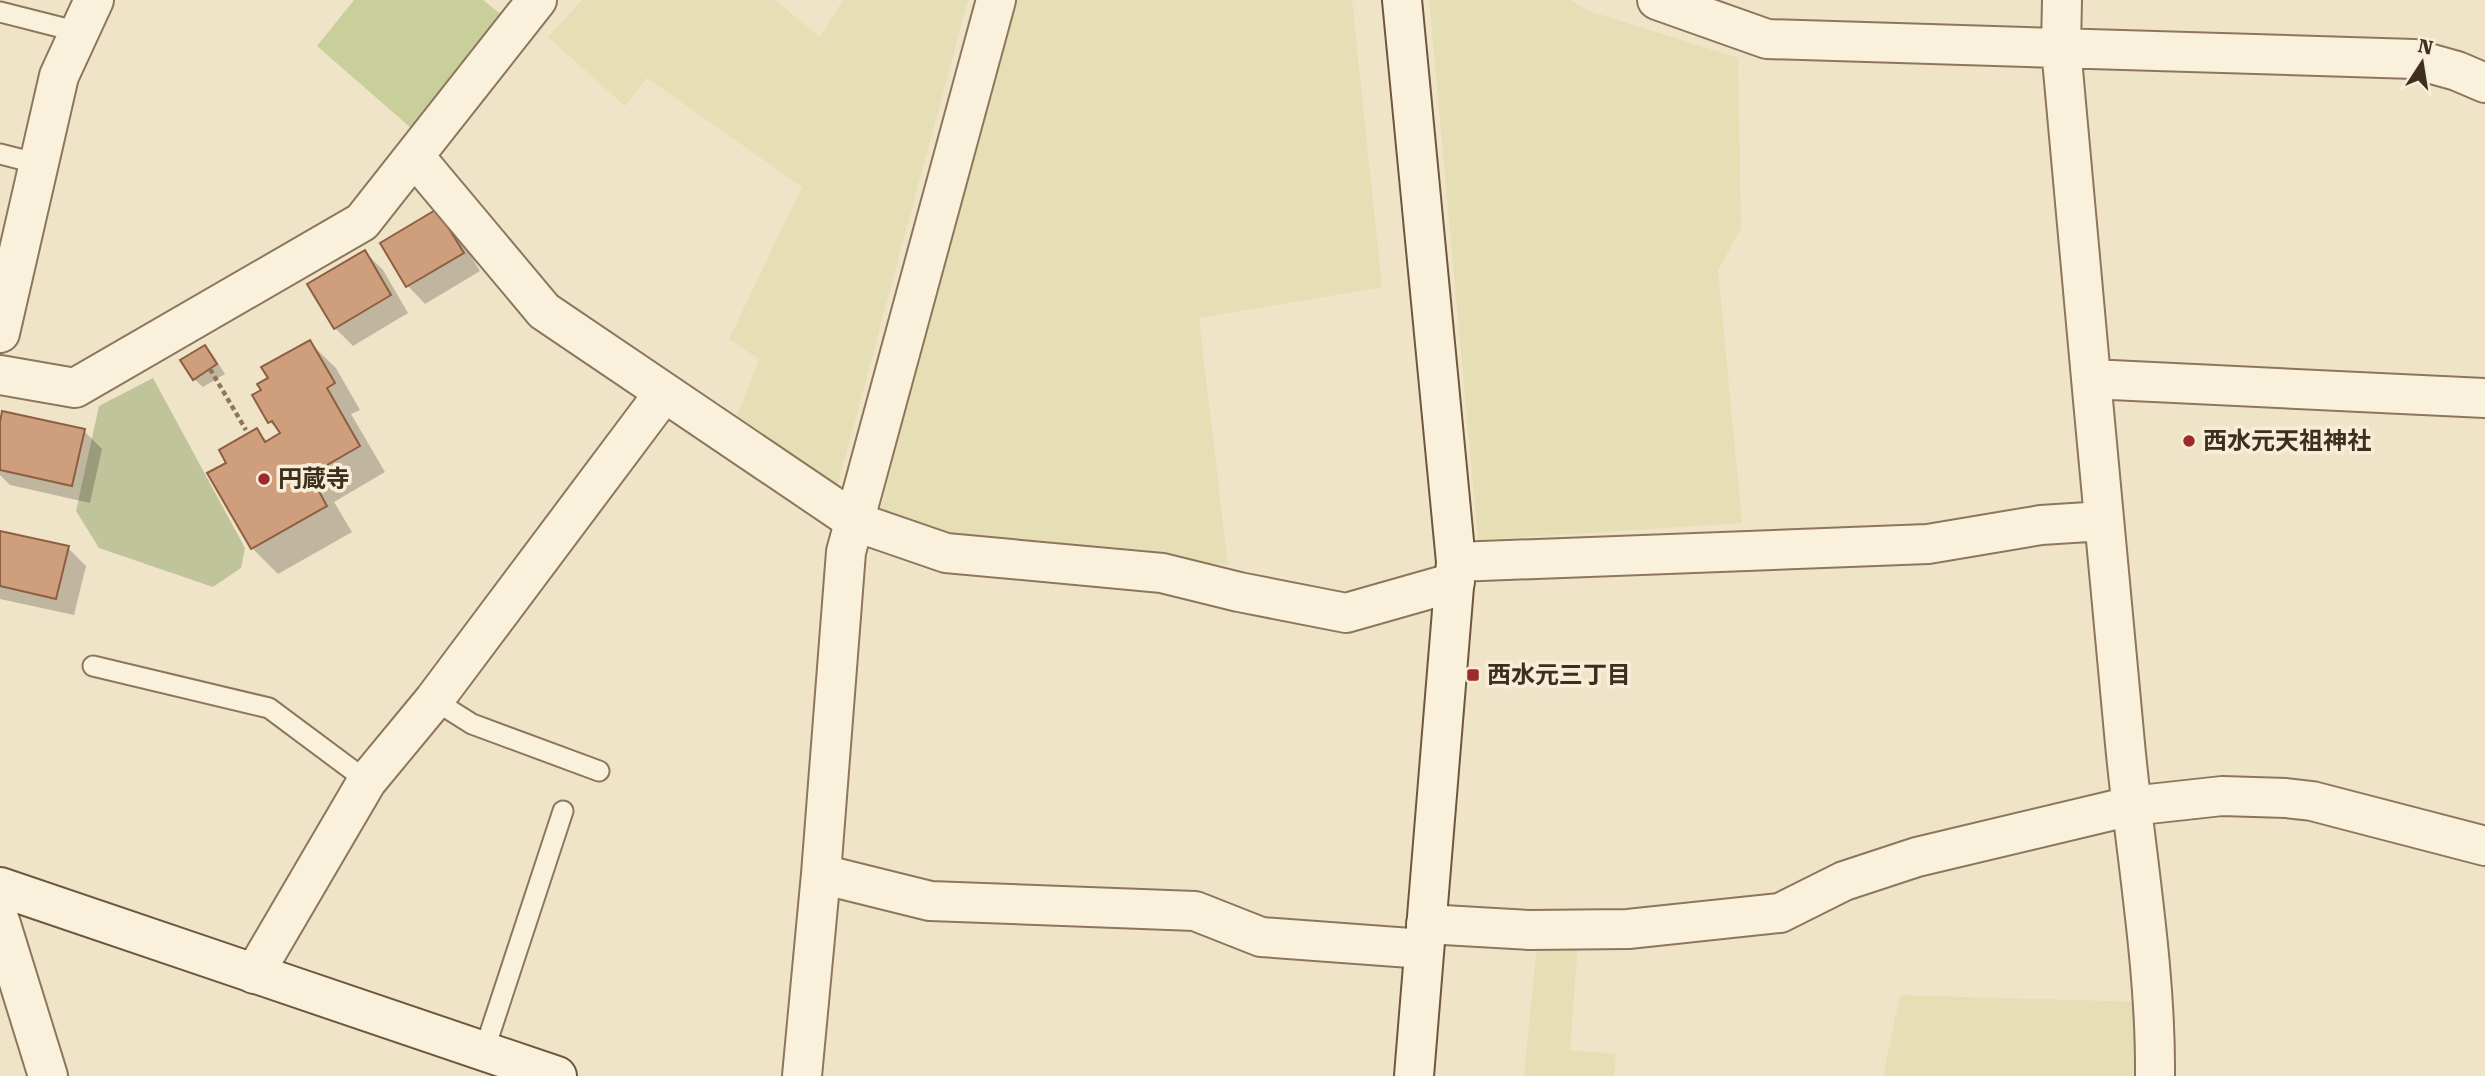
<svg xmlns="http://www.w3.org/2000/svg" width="2485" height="1076" viewBox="0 0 2485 1076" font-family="'Roboto Serif','Noto Sans JP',serif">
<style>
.farmland{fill:#e6deb5}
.green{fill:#c9cf9b}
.cemetery{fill:#bfc49a}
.shadow{fill:#0003}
.building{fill:#cf9f7d;stroke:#8d5f41;stroke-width:2}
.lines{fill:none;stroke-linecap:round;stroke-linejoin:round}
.lane-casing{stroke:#8d765c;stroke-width:23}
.street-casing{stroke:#8d765c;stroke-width:42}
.secondary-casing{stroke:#6f573f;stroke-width:42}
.path{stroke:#8d765c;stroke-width:4.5;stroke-dasharray:5 3.5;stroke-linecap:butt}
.lane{stroke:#faf1dc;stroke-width:19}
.street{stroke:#faf1dc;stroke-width:38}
.secondary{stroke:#faf1dc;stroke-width:38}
.poi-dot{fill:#9e2a2b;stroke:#f7eed8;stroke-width:2.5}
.labels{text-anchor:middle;stroke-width:7;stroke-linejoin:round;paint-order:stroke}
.poi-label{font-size:24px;font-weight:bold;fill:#3d2e20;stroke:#f7eed8;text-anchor:start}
</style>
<rect width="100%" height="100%" fill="#f0e4c8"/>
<path class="farmland" d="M582,0H775L820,37L843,0H968L835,495L734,424L759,359L729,339L802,187L647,78L625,106L548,37Z
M1007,0H1352L1382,287L1199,318L1228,565L932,537L879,515Z
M1429,0H1571L1589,11L1738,58L1741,229L1718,270L1742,523L1478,540Z
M1537,944H1578L1570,1050L1616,1054L1614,1076H1524Z
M1900,995L2142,1002L2143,1076H1883Z"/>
<path class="green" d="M354,0H483L503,16L411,128L317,46Z"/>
<path class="cemetery" d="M153,378L245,548L241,568L213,587L99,548L76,511L99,406Z"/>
<path class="shadow" d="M437,211L455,229L480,271L425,304L408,286Z
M365,252L383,270L408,313L353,346L335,328Z
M309,342L336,368L360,410L351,414L385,472L334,502L352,532L278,574L252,548L229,463L257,431L268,442L282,434L270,422L263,391L270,379Z
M205,347L213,355L225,374L203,387L194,379Z
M0,430L84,431L102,449L90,503L10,485L0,475Z
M0,532L68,548L86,566L74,615L0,599Z"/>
<path class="building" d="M437,209L464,253L406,287L380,243Z
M365,250L391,295L334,329L307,284Z
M310,340L335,383L327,388L360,446L310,475L327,506L251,549L207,473L226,463L219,450L257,428L265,442L280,433L272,421L268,423L252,395L261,390L257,384L268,378L261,367Z
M205,345L217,364L193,380L180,360Z
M2,411L85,429L72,486L0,470V422Z
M0,531L69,546L56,599L0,586Z"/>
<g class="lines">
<defs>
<path id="lane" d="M0,12L79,32
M0,154L39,164
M93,666L269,708L367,781
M434,700L472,724L599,771
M484,1051L563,811"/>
<path id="street" d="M1657,0L1767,39L2414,59L2457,71L2485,83
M2062,0L2061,48C2082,276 2102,505 2124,733C2134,847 2156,962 2155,1076
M415,157L544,311L856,522L946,553L1162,573L1239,592L1346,613L1455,582
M0,333L59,76L94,0
M0,375L75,388L362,222L537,0
M2091,379L2485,398
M1456,562L1928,544L2041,525L2104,521
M821,874L930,901L1195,911L1261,937L1424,949
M0,921L48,1076
M1426,924L1529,930L1628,929L1780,913L1844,881L1917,857L2131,806L2222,796L2286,798L2312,801L2485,846
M254,974L367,781L434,700L664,393
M802,1076L821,874L846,552L996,0"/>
<path id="secondary" d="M1402,0L1456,562L1414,1076
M0,887L557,1076"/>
</defs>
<use href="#lane" class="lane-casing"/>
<use href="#street" class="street-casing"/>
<use href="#secondary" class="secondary-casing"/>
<path class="path" d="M210,369L246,430"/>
<use href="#lane" class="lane"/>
<use href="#street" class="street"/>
<use href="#secondary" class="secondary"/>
</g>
<g class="poi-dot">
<circle cx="2189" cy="441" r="7"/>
<circle cx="264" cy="479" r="7"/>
<rect x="1466" y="668" width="14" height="14" rx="3.5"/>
</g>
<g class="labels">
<g class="poi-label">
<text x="2203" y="449">西水元天祖神社</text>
<text x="278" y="487">円蔵寺</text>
<text x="1487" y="683">西水元三丁目</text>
</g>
</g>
<g transform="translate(2422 63) rotate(12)" stroke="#f7eed8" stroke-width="5" paint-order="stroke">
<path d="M0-5L12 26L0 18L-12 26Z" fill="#3d2e20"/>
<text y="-10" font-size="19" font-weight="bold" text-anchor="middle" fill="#3d2e20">N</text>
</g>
</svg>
